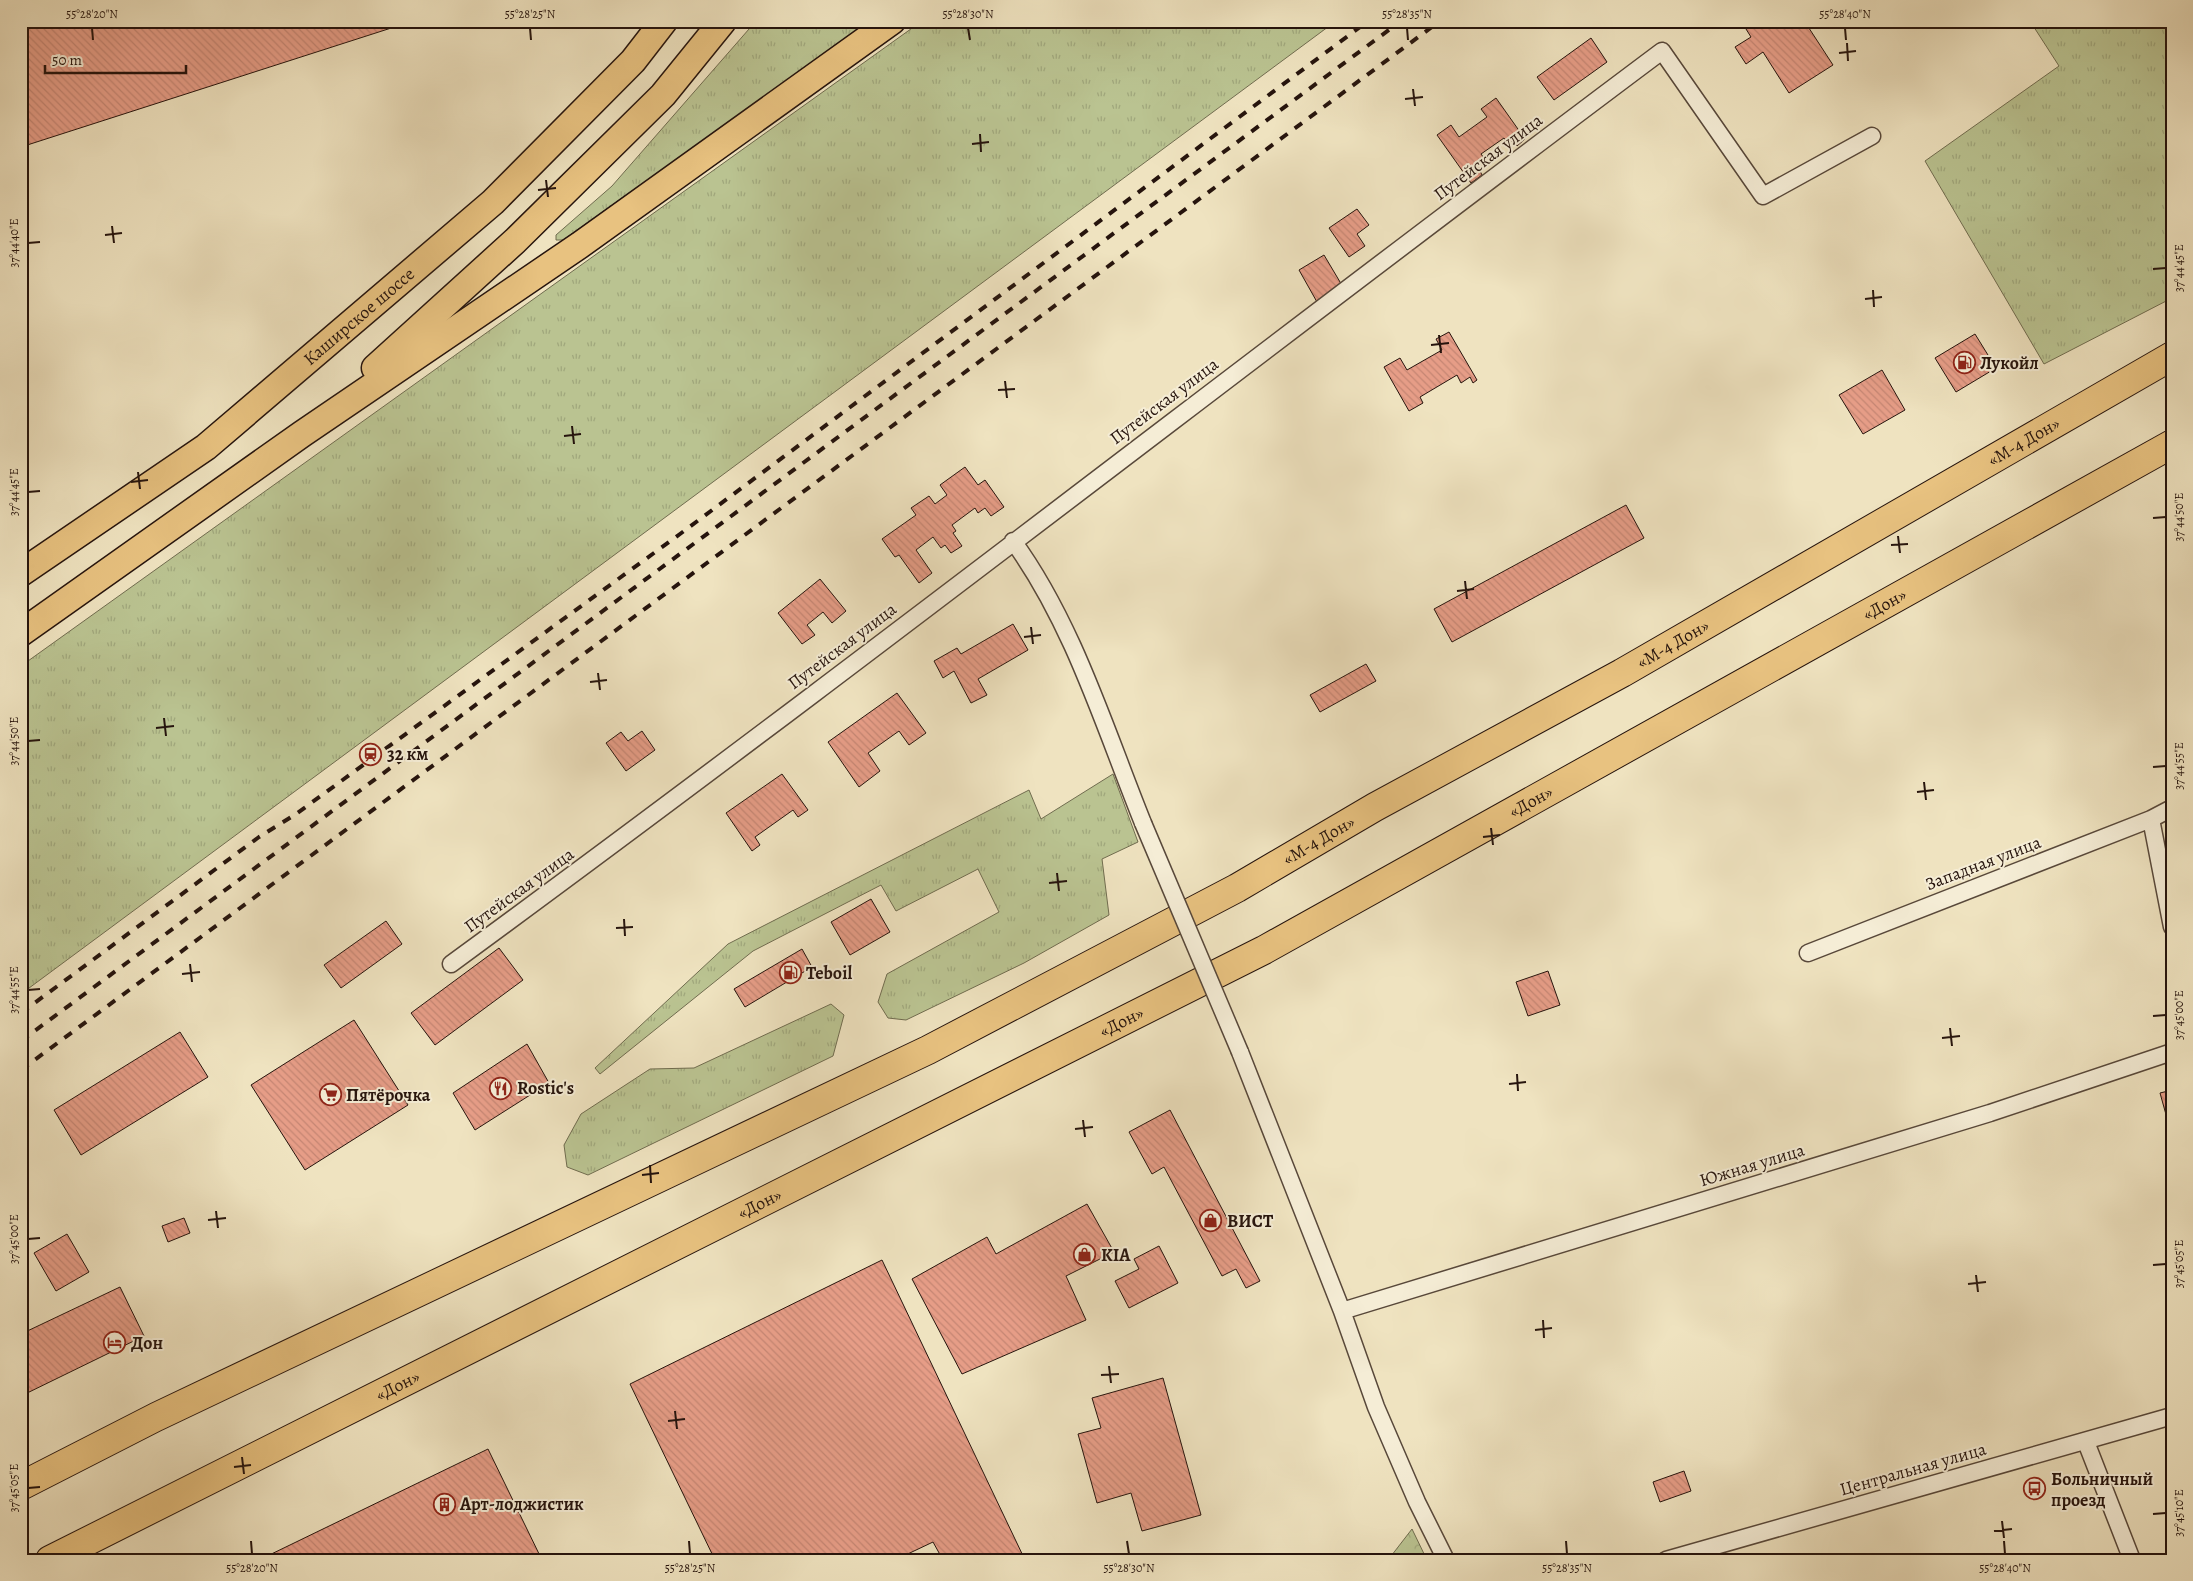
<svg xmlns="http://www.w3.org/2000/svg" width="2193" height="1581" viewBox="0 0 2193 1581" font-family="Alegreya,serif">
<style>
.grass{fill:url(#grass-tufts);stroke:#706c4f}
.forest{fill:url(#forest-crowns);stroke:#706c4f}
.building{fill:url(#building-back-hatch);stroke:#26140d}
.lines{fill:none;stroke-linecap:round;stroke-linejoin:round}
.minor-casing{stroke:#58483a;stroke-width:19}
.primary-casing{stroke:#26140d;stroke-width:29}
.motorway-casing{stroke:#26140d;stroke-width:30}
.minor{stroke:#f5edd6;stroke-width:16}
.primary{stroke:#e8c280;stroke-width:26}
.motorway{stroke:#e8c280;stroke-width:28}
.rail{stroke:#26140d;stroke-width:4;stroke-dasharray:9 9;stroke-linecap:butt}
.minor-bridge-casing{stroke:#58483a;stroke-width:19;stroke-linecap:butt}
.minor-bridge{stroke:#f5edd6;stroke-width:16}
.ticks{fill:none;stroke:#26140d;stroke-width:2}
.labels{text-anchor:middle;stroke-width:4;stroke-linejoin:round;paint-order:stroke}
.street-label{font-size:18px;fill:#26140d;stroke:#f5edd6}
.poi-label{font-size:18px;font-weight:bold;fill:#26140d;stroke:#f5edd6;text-anchor:start}
.neatline{fill:none;stroke:#26140d;stroke-width:2}
.ticks-label{font-size:12px;text-anchor:middle;fill:#26140d}
</style>
<defs>
<pattern id="grass-tufts" width="24" height="20" patternUnits="userSpaceOnUse" patternTransform="scale(1.25)"><rect width="24" height="20" fill="#bac391"/><path d="M3 7l-1-3M5 7V3M7 7l1-3M15 17l-1-3M17 17v-4M19 17l1-3" fill="none" stroke="#a0a77c"/></pattern>
<pattern id="forest-crowns" width="20" height="18" patternUnits="userSpaceOnUse" patternTransform="scale(1.25)"><rect width="20" height="18" fill="#bac391"/><path d="M2 6a3 3 0 1 1 6 0M12 15a3 3 0 1 1 6 0" fill="none" stroke="#a0a77c"/></pattern>
<pattern id="building-back-hatch" width="6" height="6" patternUnits="userSpaceOnUse" patternTransform="scale(1.25)"><rect width="6" height="6" fill="#e69d87"/><path d="M-1 5l2 2M0 0l6 6M5-1l2 2" fill="none" stroke="#c58673"/></pattern>
</defs>
<rect width="100%" height="100%" fill="#efe3c0"/>
<filter id="stains"><feTurbulence type="fractalNoise" baseFrequency=".004" numOctaves="4"/><feColorMatrix values="0 0 0 0 .2 0 0 0 0 .09 0 0 0 0 .02 0 0 0 .5 -.17"/></filter>
<radialGradient id="worn" r=".72"><stop offset=".6" stop-color="#630" stop-opacity="0"/><stop offset="1" stop-color="#630" stop-opacity=".3"/></radialGradient>
<path class="grass" d="M756,21H871L563,240H556V235L612,186Z
M922,21H1336L21,994V666Z
M2030,21H2172V298L2044,364L1925,161L2059,66Z
M1113,774L1138,842L1102,859L1109,915L1024,963L906,1020L888,1018L878,1002L887,974L999,912L978,869L896,911L881,885L753,951L600,1074L595,1068L728,944L1029,790L1041,819Z
M831,1004L844,1015L833,1056L588,1175L567,1167L564,1145L581,1114L650,1069L694,1068Z"/>
<path class="forest" d="M1412,1529L1427,1560H1388Z"/>
<path class="building" d="M21,21H413L21,147Z
M1741,21H1807L1805,22L1833,65L1789,93L1763,52L1746,64L1735,47L1751,37Z
M1591,38L1607,62L1554,100L1537,77Z
M1496,98L1525,139L1517,146L1513,140L1508,144L1504,138L1481,154L1489,165L1480,171L1482,175L1471,183L1437,135L1451,125L1459,137L1487,117L1481,109Z
M1357,209L1369,225L1357,234L1365,246L1349,257L1329,228Z
M1324,255L1343,287L1317,302L1299,270Z
M1449,332L1477,380L1473,383L1470,377L1461,383L1457,375L1420,397L1423,403L1409,411L1384,367L1400,358L1407,370L1442,350L1436,339Z
M1975,334L1996,368L1956,392L1935,358Z
M1882,370L1905,410L1863,434L1839,395Z
M965,467L978,485L985,480L1004,507L991,516L985,508L978,513L975,508L952,525L956,531L953,533L962,546L951,553L945,545L941,548L933,537L916,550L932,573L919,583L899,555L895,557L882,539L916,515L911,508L929,496L935,504L947,495L940,485Z
M1626,505L1644,538L1452,642L1434,609Z
M820,579L846,611L832,623L823,612L807,625L815,635L802,644L778,613Z
M1013,624L1028,650L978,679L987,695L971,703L954,671L943,678L934,661L957,648L961,654Z
M1366,664L1376,681L1320,712L1310,695Z
M897,693L926,733L909,745L899,731L868,753L880,771L859,787L828,742Z
M642,731L655,750L626,771L606,743L621,732L628,741Z
M782,774L808,810L798,817L793,810L755,837L760,845L752,851L726,813Z
M871,899L890,932L850,955L831,922Z
M386,921L402,944L341,988L324,965Z
M499,948L523,980L435,1045L411,1013Z
M802,949L812,967L745,1007L734,989Z
M1548,971L1560,1005L1528,1016L1516,982Z
M354,1020L408,1105L305,1170L251,1085Z
M180,1032L208,1077L81,1155L54,1110Z
M527,1044L549,1083L475,1130L453,1093Z
M2172,1090V1129H2170L2160,1093Z
M1170,1110L1260,1281L1246,1288L1236,1269L1222,1276L1164,1167L1152,1174L1129,1132Z
M1087,1204L1114,1252L1066,1276L1086,1320L962,1374L912,1279L987,1237L996,1254Z
M184,1218L190,1233L168,1242L162,1226Z
M67,1234L89,1272L56,1291L34,1253Z
M1159,1246L1178,1283L1129,1308L1115,1281L1139,1269L1134,1259Z
M882,1260L1025,1560H943L933,1542L895,1560H715L630,1384Z
M120,1287L144,1336L21,1396V1334Z
M1163,1378L1201,1515L1142,1531L1131,1493L1097,1503L1078,1434L1101,1428L1092,1398Z
M488,1449L542,1560H259Z
M1684,1471L1691,1491L1660,1502L1653,1482Z"/>
<g class="lines">
<defs>
<path id="minor" d="M1013,541C1073,623 1105,729 1143,823
M2151,819L2172,927
M1808,953L2151,819L2172,808
M451,964C859,665 1257,354 1662,51L1763,196L1872,136
M1240,1052L1342,1311L1376,1407L1417,1502L1446,1560
M1342,1311L1990,1113L2172,1052
M2086,1442L2132,1560
M1666,1560L2172,1416"/>
<g id="primary">
<path d="M375,368L515,241L663,95L723,21"/>
<path id="s1" d="M21,573L206,447L493,202L633,61L664,21"/>
<path d="M21,633L302,434L580,245L892,21"/>
</g>
<g id="motorway">
<path id="s2" d="M21,1486L156,1417L928,1050L1237,888L1375,807L1622,673L2172,356"/>
<path id="s3" d="M50,1560L1264,950L2172,444"/>
</g>
</defs>
<use href="#minor" class="minor-casing"/>
<use href="#primary" class="primary-casing"/>
<use href="#motorway" class="motorway-casing"/>
<use href="#minor" class="minor"/>
<use href="#primary" class="primary"/>
<use href="#motorway" class="motorway"/>
<path class="rail" d="M21,1013L259,837L296,814L680,534L1368,21
M21,1041L1401,21
M21,1070L1440,21"/>
<defs>
<path id="minor-bridge" d="M1143,823L1240,1052"/>
</defs>
<use href="#minor-bridge" class="minor-bridge-casing"/>
<use href="#minor-bridge" class="minor-bridge"/>
</g>
<path class="ticks" d="M92,28L93,40M530,28L531,40M968,28L970,40M1407,28L1408,40M1845,28L1846,40M1847,43L1848,61M1839,53L1856,51M1413,89L1415,106M1405,99L1423,97M980,134L981,152M972,144L989,142M546,180L548,197M538,190L556,188M112,226L114,243M105,235L122,233M28,243L40,242M2153,269L2166,268M1873,290L1874,307M1865,299L1882,297M1439,335L1441,353M1431,345L1449,343M1005,381L1007,398M998,390L1015,389M572,426L574,444M564,436L581,434M138,472L140,489M131,482L148,480M28,492L40,491M2153,518L2166,517M1898,536L1900,553M1891,545L1908,544M1465,581L1467,599M1457,591L1474,589M1031,627L1033,644M1024,637L1041,635M598,673L600,690M590,682L607,680M164,718L166,736M156,728L174,726M28,741L40,740M2153,767L2166,766M1924,782L1926,800M1917,792L1934,790M1491,828L1493,845M1483,837L1500,835M1057,873L1059,891M1049,883L1067,881M624,919L625,936M616,928L633,927M190,964L192,982M182,974L200,972M28,990L40,989M2153,1016L2166,1015M1950,1028L1952,1046M1942,1038L1960,1036M1517,1074L1518,1091M1509,1084L1526,1082M1083,1120L1085,1137M1075,1129L1093,1127M650,1165L651,1183M642,1175L659,1173M216,1211L218,1228M208,1220L226,1218M28,1239L40,1238M2153,1265L2166,1264M1976,1275L1978,1292M1968,1284L1986,1282M1543,1320L1544,1338M1535,1330L1552,1328M1109,1366L1111,1383M1101,1375L1119,1374M675,1411L677,1429M668,1421L685,1419M242,1457L244,1474M234,1467L251,1465M28,1488L40,1487M2153,1514L2166,1513M2002,1521L2004,1538M1994,1531L2012,1529M251,1541L252,1554M689,1541L690,1554M1127,1541L1129,1554M1566,1541L1567,1554M2004,1541L2005,1554"/>
<defs>
<symbol id="fuel-ring" viewBox="-11 -11 22 22"><circle r="9.5" fill="#f5edd6" stroke="#8f2418" stroke-width="1.5"/><path d="M-5.5-6h7V0h2V4h1.3V-2.5L3-4.5l.8-.8L6-3V5H2.5V1h-1V6h-7ZM-4.2-4.7v3.2H.2V-4.7Z" fill="#8f2418"/></symbol>
<symbol id="station-ring" viewBox="-11 -11 22 22"><circle r="9.5" fill="#f5edd6" stroke="#8f2418" stroke-width="1.5"/><path d="M-3-6H3Q5-6 5-4V2Q5 4 3 4L4.5 6H3L1.5 4h-3L-3 6H-4.5L-3 4Q-5 4-5 2V-4Q-5-6-3-6ZM-3.5-4v3h7v-3ZM-3.5 1v1.5H-2V1ZM2 1v1.5H3.5V1Z" fill="#8f2418"/></symbol>
<symbol id="restaurant-ring" viewBox="-11 -11 22 22"><circle r="9.5" fill="#f5edd6" stroke="#8f2418" stroke-width="1.5"/><path d="M-5-6h1v4h1v-4h1v4h1v-4h1v5L-1.5 .5V6h-2V.5L-5-1ZM5-6V6H3V1.5H1.5Q1.5-4 5-6Z" fill="#8f2418"/></symbol>
<symbol id="supermarket-ring" viewBox="-11 -11 22 22"><circle r="9.5" fill="#f5edd6" stroke="#8f2418" stroke-width="1.5"/><path d="M-6-5.5h2.5l.6 2H6L4.5 2H-2.5L-4.4-4H-6ZM-1.5 3.2a1.3 1.3 0 1 0 .1 0ZM3 3.2a1.3 1.3 0 1 0 .1 0Z" fill="#8f2418"/></symbol>
<symbol id="shop-ring" viewBox="-11 -11 22 22"><circle r="9.5" fill="#f5edd6" stroke="#8f2418" stroke-width="1.5"/><path d="M-5-2.5h2.3a2.7 3.5 0 0 1 5.4 0H5L5.5 6h-11ZM-1.5-2.5h3a1.5 2.3 0 0 0-3 0Z" fill="#8f2418"/></symbol>
<symbol id="hotel-ring" viewBox="-11 -11 22 22"><circle r="9.5" fill="#f5edd6" stroke="#8f2418" stroke-width="1.5"/><path d="M-6-4.5h1.5V1H6V5H4.5V3h-9V5H-6ZM-4 0a1.8 1.8 0 1 1 3.6 0ZM.5 0V-2.5h3Q6-2.5 6 0Z" fill="#8f2418"/></symbol>
<symbol id="bus-ring" viewBox="-11 -11 22 22"><circle r="9.5" fill="#f5edd6" stroke="#8f2418" stroke-width="1.5"/><path d="M-5-6H5V4H4V6H2V4H-2V6H-4V4H-5ZM-3.5-4V0h7V-4ZM-3.5 1.2v1.5H-2V1.2ZM2 1.2v1.5H3.5V1.2Z" fill="#8f2418"/></symbol>
<symbol id="building-ring" viewBox="-11 -11 22 22"><circle r="9.5" fill="#f5edd6" stroke="#8f2418" stroke-width="1.5"/><path d="M-4-6H4V6H1V3H-1V6H-4ZM-2.5-4.3h1.7v1.8h-1.7ZM.8-4.3h1.7v1.8H.8ZM-2.5-1h1.7V.8h-1.7ZM.8-1h1.7V.8H.8Z" fill="#8f2418"/></symbol>
</defs>
<g fill-rule="evenodd">
<use href="#fuel-ring" x="1952" y="350" width="25" height="25"/>
<use href="#station-ring" x="358" y="742" width="25" height="25"/>
<use href="#fuel-ring" x="778" y="960" width="25" height="25"/>
<use href="#restaurant-ring" x="488" y="1076" width="25" height="25"/>
<use href="#supermarket-ring" x="318" y="1082" width="25" height="25"/>
<use href="#shop-ring" x="1198" y="1208" width="25" height="25"/>
<use href="#shop-ring" x="1072" y="1242" width="25" height="25"/>
<use href="#hotel-ring" x="102" y="1330" width="25" height="25"/>
<use href="#bus-ring" x="2022" y="1476" width="25" height="25"/>
<use href="#building-ring" x="432" y="1492" width="25" height="25"/>
</g>
<g class="labels">
<g class="street-label">
<text transform="translate(1488 157) rotate(-37)" y="6">Путейская улица</text>
<text dy="6" stroke="none"><textPath href="#s1" startOffset="425">Каширское шоссе</textPath></text>
<text transform="translate(1164 401) rotate(-37)" y="6">Путейская улица</text>
<text dy="6" stroke="none"><textPath href="#s2" startOffset="2260">«М-4 Дон»</textPath></text>
<text dy="6" stroke="none"><textPath href="#s3" startOffset="2069">«Дон»</textPath></text>
<text dy="6" stroke="none"><textPath href="#s2" startOffset="1855">«М-4 Дон»</textPath></text>
<text transform="translate(842 646) rotate(-37)" y="6">Путейская улица</text>
<text dy="6" stroke="none"><textPath href="#s3" startOffset="1664">«Дон»</textPath></text>
<text dy="6" stroke="none"><textPath href="#s2" startOffset="1450">«М-4 Дон»</textPath></text>
<text transform="translate(1983 863) rotate(-21)" y="6">Западная улица</text>
<text transform="translate(519 890) rotate(-36)" y="6">Путейская улица</text>
<text dy="6" stroke="none"><textPath href="#s3" startOffset="1199">«Дон»</textPath></text>
<text transform="translate(1752 1165) rotate(-17)" y="6">Южная улица</text>
<text dy="6" stroke="none"><textPath href="#s3" startOffset="794">«Дон»</textPath></text>
<text dy="6" stroke="none"><textPath href="#s3" startOffset="389">«Дон»</textPath></text>
<text transform="translate(1913 1469) rotate(-16)" y="6">Центральная улица</text>
</g>
<g class="poi-label">
<text x="1980" y="369">Лукойл</text>
<text x="387" y="760">32 км</text>
<text x="806" y="979">Teboil</text>
<text x="517" y="1094">Rostic's</text>
<text x="346" y="1101">Пятёрочка</text>
<text x="1227" y="1227">ВИСТ</text>
<text x="1101" y="1261">KIA</text>
<text x="131" y="1349">Дон</text>
<text x="2051" y="1485">Больничный<tspan x="2051" dy="21">проезд</tspan></text>
<text x="460" y="1510">Арт-лоджистик</text>
</g>
</g>
<rect width="2193" height="1581" fill="none" stroke="#efe3c0" stroke-width="55"/>
<path d="M45 65v8h141v-8" fill="none" stroke="#26140d" stroke-width="2.5"/>
<text x="52" y="65" font-size="15" fill="#26140d" stroke="#f5edd6" stroke-width="4" paint-order="stroke">50 m</text>
<rect x="28" y="28" width="2138" height="1526" class="neatline"/>
<g class="ticks-label">
<text x="92" y="18">55°28'20"N</text>
<text x="530" y="18">55°28'25"N</text>
<text x="968" y="18">55°28'30"N</text>
<text x="1407" y="18">55°28'35"N</text>
<text x="1845" y="18">55°28'40"N</text>
<text transform="translate(14 243) rotate(-90)" y="4">37°44'40"E</text>
<text transform="translate(2179 268) rotate(-90)" y="4">37°44'45"E</text>
<text transform="translate(14 492) rotate(-90)" y="4">37°44'45"E</text>
<text transform="translate(2179 517) rotate(-90)" y="4">37°44'50"E</text>
<text transform="translate(14 741) rotate(-90)" y="4">37°44'50"E</text>
<text transform="translate(2179 766) rotate(-90)" y="4">37°44'55"E</text>
<text transform="translate(14 990) rotate(-90)" y="4">37°44'55"E</text>
<text transform="translate(2179 1015) rotate(-90)" y="4">37°45'00"E</text>
<text transform="translate(14 1239) rotate(-90)" y="4">37°45'00"E</text>
<text transform="translate(2179 1264) rotate(-90)" y="4">37°45'05"E</text>
<text transform="translate(14 1488) rotate(-90)" y="4">37°45'05"E</text>
<text transform="translate(2179 1513) rotate(-90)" y="4">37°45'10"E</text>
<text x="252" y="1572">55°28'20"N</text>
<text x="690" y="1572">55°28'25"N</text>
<text x="1129" y="1572">55°28'30"N</text>
<text x="1567" y="1572">55°28'35"N</text>
<text x="2005" y="1572">55°28'40"N</text>
</g>
<rect width="100%" height="100%" filter="url(#stains)"/>
<rect width="100%" height="100%" fill="url(#worn)"/>
</svg>
